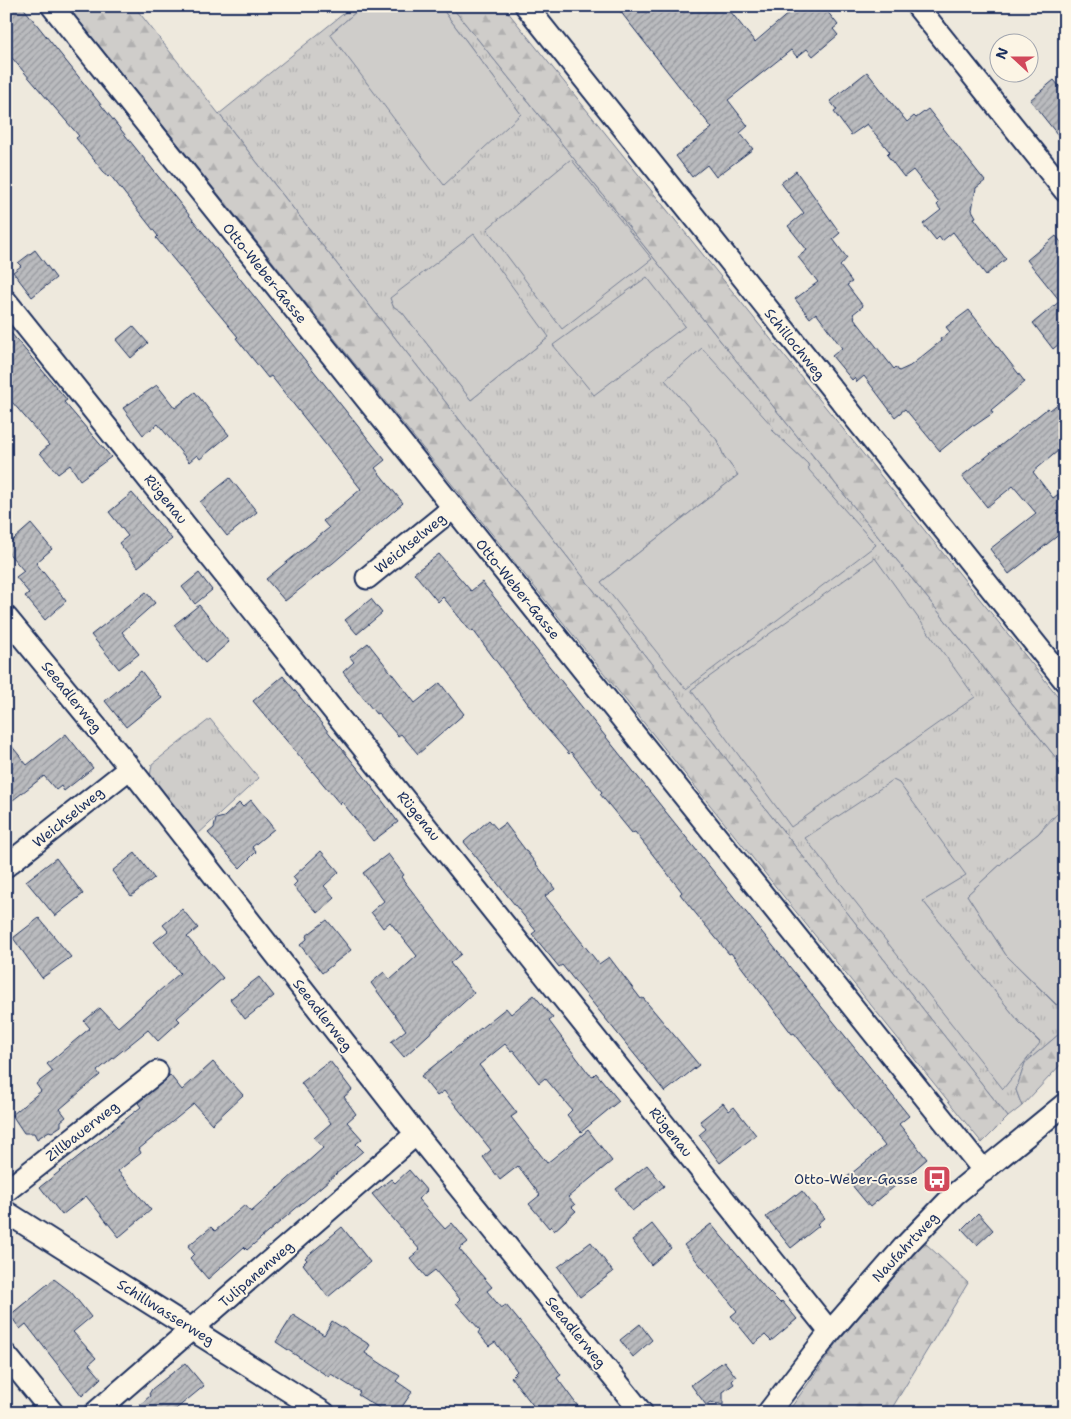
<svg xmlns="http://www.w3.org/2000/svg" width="1071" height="1419" viewBox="0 0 1071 1419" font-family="'Shantell Sans',sans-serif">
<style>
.grass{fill:url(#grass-tufts);stroke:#757e94;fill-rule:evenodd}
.forest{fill:url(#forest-firs);stroke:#757e94}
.garden{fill:#cfcdca;stroke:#757e94}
.building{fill:url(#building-hatch);stroke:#1b2f5e}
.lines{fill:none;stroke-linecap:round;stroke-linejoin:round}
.street-casing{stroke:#1b2f5e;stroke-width:25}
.street{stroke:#fcf5e5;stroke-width:21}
.labels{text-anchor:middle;stroke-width:4;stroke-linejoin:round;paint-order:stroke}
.street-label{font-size:14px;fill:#1b2f5e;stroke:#fcf5e5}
.poi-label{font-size:14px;fill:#1b2f5e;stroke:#fcf5e5;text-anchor:end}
</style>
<defs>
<pattern id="grass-tufts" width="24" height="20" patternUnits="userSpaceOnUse" patternTransform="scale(1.25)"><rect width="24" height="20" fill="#cfcdca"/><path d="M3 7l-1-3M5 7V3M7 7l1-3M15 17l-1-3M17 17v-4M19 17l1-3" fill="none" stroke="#b1b0b0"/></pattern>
<pattern id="forest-firs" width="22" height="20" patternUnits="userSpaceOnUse" patternTransform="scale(1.25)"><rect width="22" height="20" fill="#cfcdca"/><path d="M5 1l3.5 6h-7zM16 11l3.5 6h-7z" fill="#b1b0b0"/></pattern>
<pattern id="building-hatch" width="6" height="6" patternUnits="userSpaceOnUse" patternTransform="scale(1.25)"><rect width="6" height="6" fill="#babbbe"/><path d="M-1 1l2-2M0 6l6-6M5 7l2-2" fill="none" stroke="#96989e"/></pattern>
</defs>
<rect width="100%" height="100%" fill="#eee9dd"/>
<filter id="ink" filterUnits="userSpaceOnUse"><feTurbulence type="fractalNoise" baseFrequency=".02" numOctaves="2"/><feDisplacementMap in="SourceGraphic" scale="10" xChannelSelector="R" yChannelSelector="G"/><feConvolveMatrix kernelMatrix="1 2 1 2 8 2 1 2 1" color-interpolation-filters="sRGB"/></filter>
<g filter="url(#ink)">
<path class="grass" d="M353,6H363L330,34L521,114L440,6H451L1065,769V819L1061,815L1051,818L1038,834L1012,854L967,895L1006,955L1056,1005L1065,993V1029L1025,1063L1016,1090L1022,1106L1008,1117L219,114ZM393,306L549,337L471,400L402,312ZM772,430L808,464V470L876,545L601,582L738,475L724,456L717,440ZM805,838L965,875L923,901L1020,1023L1040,1042Z
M210,719L259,778L196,836L150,777L152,764Z"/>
<path class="forest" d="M67,6H134L1008,1117L982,1143Z
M451,6H503L1065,705V769Z
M1065,1029V1060L1022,1106L1016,1090L1025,1063Z
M924,1242L968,1283L889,1413H787L838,1342Z"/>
<path class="garden" d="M363,6H440L521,114L444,185L330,34Z
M571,159L652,259L562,329L487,229Z
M474,234L549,337L471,400L402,312L393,306L390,298Z
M647,277L685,326L594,395L553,345Z
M702,348L773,427L772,430L808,464L809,470L876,545L686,689L601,582L738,475L724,456L717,440L665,380Z
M875,558L975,697L791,827L691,690Z
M893,780L899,783L966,875L923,901L1020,1023L1040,1043L1003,1089L805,838Z
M1057,814L1065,819V993L1057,1005L1006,955L967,895L1012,854L1038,834Z"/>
<path class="building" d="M6,6H22L385,460L375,468L403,503L333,563L285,601L266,579L329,528L323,521L361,489L271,376L268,378L236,338L238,337L156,238L158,236L110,175L108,177L76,138L79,136L6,51Z
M616,6H726L755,42L797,6H823L838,25L833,29L838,35L813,56L807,49L797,57L791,50L728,100L748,126L740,133L753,149L716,177L707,165L692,177L676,156L712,128Z
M867,72L907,122L914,116L916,118L928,109L985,181L976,188L972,210L976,217L974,218L1006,259L986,275L953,232L942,241L939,237L936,240L923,224L941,210L937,205L939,203L913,170L904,177L887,155L890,152L867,124L851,135L834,112L837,110L830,101Z
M1054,80L1065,93V144L1030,100Z
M796,171L840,233L833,239L847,258L840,266L852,282L847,285L863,306L853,314L855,317L854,318L894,369L896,367L899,371L910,366L941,341L940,339L950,332L946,327L969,310L1025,382L991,410L993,413L974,426L972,425L940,451L905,409L895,417L864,376L857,382L854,378L852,380L832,356L842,348L816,313L810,318L795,299L818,282L798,257L807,250L788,226L804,213L781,183Z
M1056,236L1065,247V339L1053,349L1033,323L1060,301L1027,260Z
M35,250L56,278L32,297L13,272L21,266L18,263Z
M133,326L148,343L131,358L116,340Z
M6,327L67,400L64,402L111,457L80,480L70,465L58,474L40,453L49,445L6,395Z
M157,385L175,408L195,392L229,435L200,459L197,455L189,462L158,424L143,435L123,408Z
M1065,398V445L1033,472L1053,498L1065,489V530L1009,574L990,549L1036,513L1013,486L987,507L962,476L1048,408L1050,410Z
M230,478L257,512L227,536L200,502Z
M132,493L172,539L138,567L119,543L128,536L109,512Z
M31,524L52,549L36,563L66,601L45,620L25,596L29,593L16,577L24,571L6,550V546Z
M439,554L471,591L482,582L909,1116L899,1124L927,1159L870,1207L846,1178L885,1146L794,1033L792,1034L731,953L729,954L692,909L680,894L682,892L635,832L632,833L600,794L602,792L571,752L569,754L543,724L473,630L471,632L443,597L438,602L414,573Z
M199,573L212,590L195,604L182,587Z
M146,592L155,603L122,632L139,654L119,669L91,635Z
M371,599L382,613L357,634L345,620Z
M199,605L229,642L205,663L174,625Z
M368,643L415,703L440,683L464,714L418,754L401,734L398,736L378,713L376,714L343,672L354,662L350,657Z
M141,671L162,698L126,727L105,701Z
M283,676L364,776L398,822L373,841L342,802L340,804L253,701Z
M66,734L93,768L64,791L61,786L56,790L44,776L13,800L6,791V739L27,765Z
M251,800L274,829L252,847L256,852L240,868L208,833L214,828L216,819L224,817L239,803L243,807Z
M489,820L497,829L505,823L555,889L545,896L599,964L609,957L641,999L643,998L699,1065L665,1092L562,965L559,967L532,934L536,931L464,842Z
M321,851L339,872L324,886L335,898L318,913L293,886L297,882L293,877Z
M135,853L154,878L131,896L112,871Z
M388,854L404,875L401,877L461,954L450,963L474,993L404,1057L391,1042L406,1030L371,983L384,972L390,980L417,956L390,922L383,928L371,912L384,901L363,873Z
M56,858L83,894L55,916L26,881Z
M182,909L198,928L187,937L223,978L177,1018L180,1021L158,1041L148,1030L97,1071L100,1075L60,1109L66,1117L61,1121V1126L52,1132L49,1131L37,1139L34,1133H24L12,1115L41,1091L36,1084L53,1071L47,1064L90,1028L84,1021L100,1008L118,1027L180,973L154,942L168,931L163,925Z
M39,918L71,957L42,978L13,938Z
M327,920L351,950L322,973L300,945L307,939L306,936Z
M259,977L274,996L245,1019L230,999Z
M534,995L553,1018L549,1021L589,1074L593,1076L596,1073L619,1101L581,1132L567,1115L572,1110L545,1078L539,1083L513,1050L511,1051L505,1044L479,1065L517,1113L511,1117L547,1163L588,1130L612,1161L568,1197L575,1205L572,1207L576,1211L554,1231L551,1226L549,1228L529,1204L540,1195L518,1166L500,1180L483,1157L491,1150L444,1091L437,1096L421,1076L506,1008L511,1014Z
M330,1061L352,1090L344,1097L356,1114L347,1122L362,1139L356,1144L363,1151L247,1250L244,1247L208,1279L190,1258L194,1254L188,1246L211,1227L215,1231L245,1205L251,1212L323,1148L314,1138L331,1123L301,1083Z
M213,1062L243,1095L212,1124L194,1104L139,1149L141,1153L118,1171L151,1210L119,1237L86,1196L62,1215L40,1187L141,1107L138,1103L170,1075L182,1090Z
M723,1103L729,1111L734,1107L756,1135L720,1163L699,1135L706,1129L700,1121Z
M647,1165L664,1186L632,1211L616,1189Z
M409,1170L427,1191L418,1199L445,1229L452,1223L468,1242L459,1249L492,1287L487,1291L501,1308L506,1305L546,1354L561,1375L557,1378L583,1413H539L511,1377L517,1371L495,1342L489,1346L478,1333L480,1330L456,1303L460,1299L435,1270L426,1277L410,1258L420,1250L372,1194L391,1179L395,1183Z
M802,1191L824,1218L817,1224L819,1226L791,1248L766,1217L795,1194L796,1196Z
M978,1213L993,1230L977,1245L962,1229Z
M652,1224L671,1248L651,1265L632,1240Z
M711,1224L766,1289L780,1303L782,1301L797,1319L771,1341L765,1335L754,1344L731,1316L737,1311L684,1245Z
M342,1227L370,1262L328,1297L303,1264L307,1260L305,1258Z
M591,1242L613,1272L580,1297L558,1267Z
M54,1279L71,1292L91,1317L73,1332L96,1358L89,1364L101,1378L82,1396L26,1324L20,1329L10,1315Z
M293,1315L324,1335L332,1321L370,1345L365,1353L400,1376L396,1381L412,1392L398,1413H387L358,1395L360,1392L331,1374L329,1377L276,1342Z
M640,1324L652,1340L633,1357L620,1340Z
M724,1361L736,1377L732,1381L734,1384L723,1392V1405L710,1402L706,1405L691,1385Z
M185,1363L204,1386L171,1413H130L150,1396L149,1394L152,1389Z"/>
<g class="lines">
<defs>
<path id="street" d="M52,6L984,1171
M526,6L1065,681
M917,6L1065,191
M6,301L830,1332
M367,578L453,508
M6,617L130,768L416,1134L642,1413
M6,866L130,768
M6,1191L157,1072
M6,1212L324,1413
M6,1355L53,1413
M95,1413L416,1134
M768,1413L830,1332L904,1247L955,1194L1065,1104"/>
</defs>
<use href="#street" class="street-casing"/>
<use href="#street" class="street"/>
</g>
</g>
<defs>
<symbol id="bus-square" viewBox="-11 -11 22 22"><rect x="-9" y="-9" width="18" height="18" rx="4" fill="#d1495b" stroke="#fcf5e5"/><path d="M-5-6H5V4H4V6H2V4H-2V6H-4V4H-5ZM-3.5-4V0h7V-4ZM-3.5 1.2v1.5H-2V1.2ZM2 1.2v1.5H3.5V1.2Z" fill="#fff"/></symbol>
</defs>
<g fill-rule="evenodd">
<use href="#bus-square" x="921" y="1163" width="32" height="32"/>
</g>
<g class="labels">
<g class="street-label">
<text transform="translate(265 273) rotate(51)" y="5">Otto-Weber-Gasse</text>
<text transform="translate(795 344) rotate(51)" y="5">Schillochweg</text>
<text transform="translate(166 499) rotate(51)" y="5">Rügenau</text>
<text transform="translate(410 543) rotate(-39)" y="5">Weichselweg</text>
<text transform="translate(518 589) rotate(51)" y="5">Otto-Weber-Gasse</text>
<text transform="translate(72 697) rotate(51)" y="5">Seeadlerweg</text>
<text transform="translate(419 816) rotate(51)" y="5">Rügenau</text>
<text transform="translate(68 817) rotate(-39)" y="5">Weichselweg</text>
<text transform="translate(323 1015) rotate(52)" y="5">Seeadlerweg</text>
<text transform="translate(82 1131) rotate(-38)" y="5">Zillbauerweg</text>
<text transform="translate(671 1132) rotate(51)" y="5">Rügenau</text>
<text transform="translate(905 1247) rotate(-47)" y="5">Naufahrtweg</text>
<text transform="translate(256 1274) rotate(-41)" y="5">Tulipanenweg</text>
<text transform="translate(166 1312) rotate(32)" y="5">Schillwasserweg</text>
<text transform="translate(576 1332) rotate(51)" y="5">Seeadlerweg</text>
</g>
<g class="poi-label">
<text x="918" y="1184">Otto-Weber-Gasse</text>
</g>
</g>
<rect width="1071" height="1419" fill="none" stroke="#fcf5e5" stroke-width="25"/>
<rect x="12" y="12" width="1046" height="1394" fill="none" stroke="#1b2f5e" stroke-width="2" filter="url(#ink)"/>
<g transform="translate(1014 58) rotate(291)"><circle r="24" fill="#fcf5e5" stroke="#a2a6af"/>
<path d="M0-4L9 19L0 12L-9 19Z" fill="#d1495b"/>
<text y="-8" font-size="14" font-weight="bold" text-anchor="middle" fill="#1b2f5e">N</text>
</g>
</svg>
